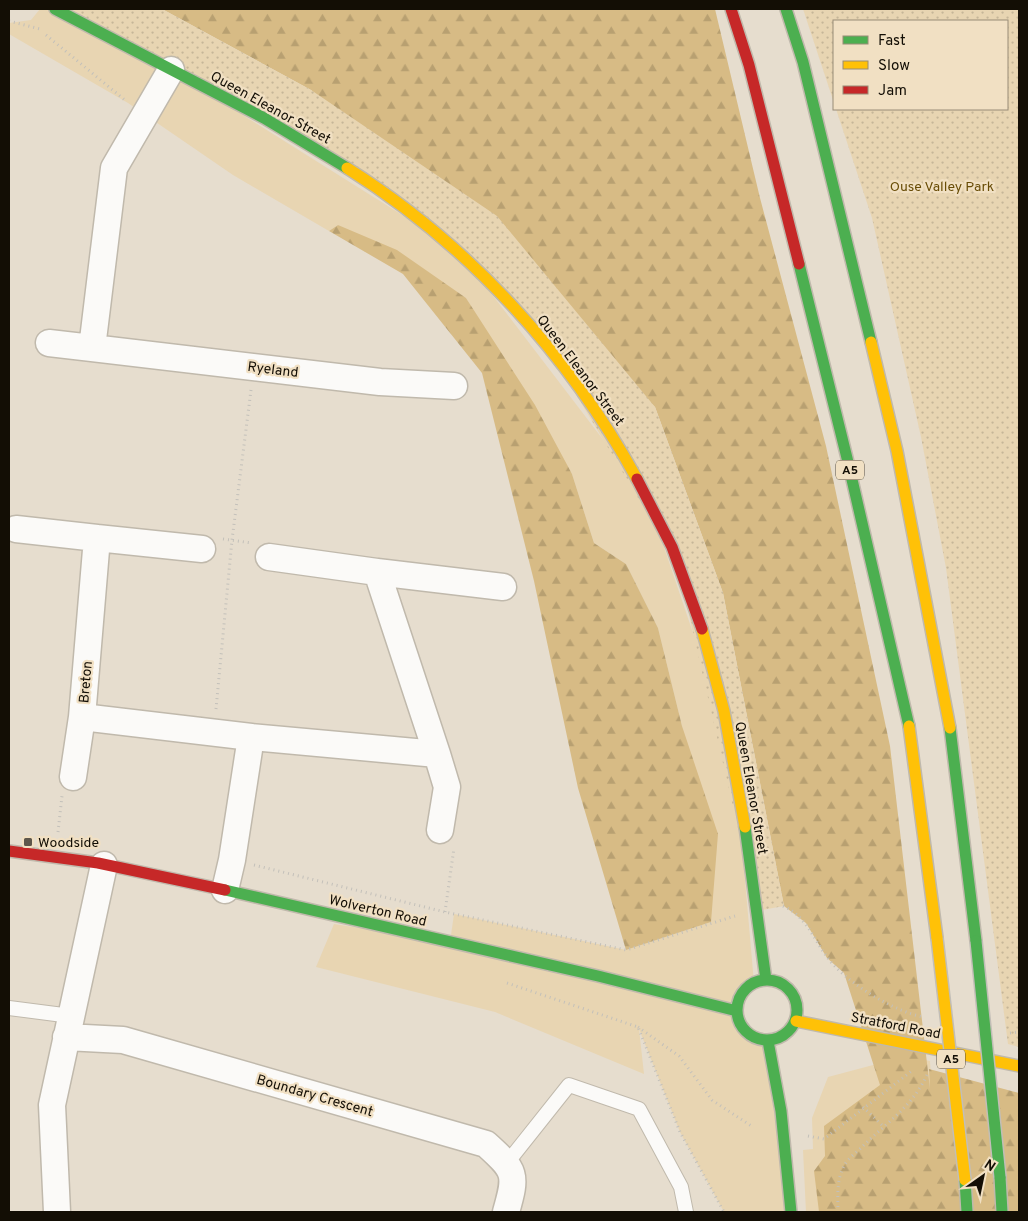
<svg xmlns="http://www.w3.org/2000/svg" width="1028" height="1221" viewBox="0 0 1028 1221" font-family="Overpass,sans-serif">
<style>
.grass{fill:#e8d5b2}
.forest{fill:url(#forest-firs)}
.park{fill:url(#park-dots)}
.lines{fill:none;stroke-linecap:round;stroke-linejoin:round}
.lane-casing{stroke:#c0b9ac;stroke-width:16}
.street-casing{stroke:#c0b9ac;stroke-width:29}
.fast-casing{stroke:#c0b9ac;stroke-width:14}
.slow-casing{stroke:#c0b9ac;stroke-width:14}
.jam-casing{stroke:#c0b9ac;stroke-width:14}
.path{stroke:#c3c0ba;stroke-width:3;stroke-dasharray:1 4;stroke-linecap:butt}
.lane{stroke:#fbfaf8;stroke-width:14}
.street{stroke:#fbfaf8;stroke-width:26}
.fast{stroke:#4caf50;stroke-width:11}
.slow{stroke:#ffc107;stroke-width:11}
.jam{stroke:#c62828;stroke-width:11}
.fast-bridge-casing{stroke:#c2beb7;stroke-width:14;stroke-linecap:butt}
.slow-bridge-casing{stroke:#c2beb7;stroke-width:14;stroke-linecap:butt}
.fast-bridge{stroke:#4caf50;stroke-width:11}
.slow-bridge{stroke:#ffc107;stroke-width:11}
.poi-dot{fill:#5d564b;stroke:#f1e0c3;stroke-width:2}
.labels{text-anchor:middle;stroke-width:4.5;stroke-linejoin:round;paint-order:stroke}
.shield{fill:#f1e0c3;stroke:#564d3e;stroke-width:1}
.shield-label{font-size:12px;font-weight:bold;fill:#130e05}
.street-label{font-size:14px;fill:#130e05;stroke:#f1e0c3}
.park-label{font-size:14px;fill:#694d07;stroke:#f1e0c3}
.poi-label{font-size:14px;fill:#130e05;stroke:#f1e0c3;text-anchor:start}
</style>
<defs>
<pattern id="forest-firs" width="22" height="20" patternUnits="userSpaceOnUse" patternTransform="scale(1.25)"><rect width="22" height="20" fill="#d7bb85"/><path d="M5 1l3.5 6h-7zM16 11l3.5 6h-7z" fill="#b8a071"/></pattern>
<pattern id="park-dots" width="8" height="8" patternUnits="userSpaceOnUse" patternTransform="scale(1.25)"><rect width="8" height="8" fill="#e8d5b2"/><path d="M2 2h.1M6 6h.1" fill="none" stroke="#c6b698" stroke-width="1.8" stroke-linecap="round"/></pattern>
</defs>
<rect width="100%" height="100%" fill="#e6ddce"/>
<path class="grass" d="M40,9H55L171,70L458,250L647,497L734,754L754,983C728,1002 733,1028 762,1040L791,1212H724L680,1132L639,1029L644,1074L495,1012L316,967L334,924L450,942L454,914L626,950L711,922L682,726L658,628L626,564L594,543L572,474L466,298L338,225L329,231L233,175L128,103L9,34V23L31,20Z
M907,1056L930,1061L939,1212H806L803,1150L813,1149L812,1118L828,1077Z"/>
<path class="forest" d="M162,9H715L760,198L826,446L890,746L930,1089L929,1069L1019,1093V1212H819L814,1171L825,1156L824,1126L880,1085L844,973L827,958L806,923L784,906L723,593L655,407L311,90Z
M338,225L397,250L466,298L535,405L572,474L594,543L626,564L658,628L682,726L718,834L711,922L626,950L578,788L534,581L482,373L403,274L329,231Z"/>
<path class="park" d="M55,9H162L311,90L497,216L655,407L723,593L784,906L757,911L677,563L547,346L383,192Z
M803,9H1019V1047L1008,1044L946,568L921,437L872,218L836,109H1007V21H834V103Z"/>
<g class="lines">
<defs>
<path id="lane" d="M9,1008L71,1016
M507,1163L569,1085L639,1109L681,1187L686,1212"/>
<path id="street" d="M171,70L114,168L92,348L380,382L454,386
M49,343L92,348
M16,529L97,538
M202,549L97,538L82,717L251,737
M269,557L377,572
M437,754L447,787L440,830
M73,777L82,717
M225,890L232,860L251,737L437,754L377,572L503,587
M66,1037L123,1040L486,1144C516,1171 517,1174 506,1212
M57,1212L52,1105L104,865"/>
<path id="fast" d="M55,9L264,118L347,168
M786,9L803,62L871,342
M799,264L847,458L909,726
M950,728L976,941
M745,827L766,980
M225,890L598,976L737,1011
M737 1010a30 30 0 1 1 60 0a30 30 0 1 1-60 0Z
M768,1041L781,1111L791,1212
M1000,1177L1002,1212
M965,1180L967,1212"/>
<path id="slow" d="M347,168C468,244 568,353 637,479
M871,342L897,451L950,728
M702,629L724,711L745,827
M909,726L937,938
M796,1021L1019,1066"/>
<path id="jam" d="M731,9L749,65L799,264
M637,479L672,547L702,629
M9,851L98,863L225,890"/>
</defs>
<use href="#lane" class="lane-casing"/>
<use href="#street" class="street-casing"/>
<use href="#fast" class="fast-casing"/>
<use href="#slow" class="slow-casing"/>
<use href="#jam" class="jam-casing"/>
<path class="path" d="M9,21L40,29
M46,35L126,101
M223,539L252,543
M216,709L232,540L251,390
M58,832L62,796
M254,865L445,912L626,950L735,916
M783,906C806,916 813,938 827,957C845,982 893,1011 923,1017
M445,912L454,848
M507,983L638,1027L680,1132L724,1212
M638,1027L679,1056L712,1100L753,1127
M1010,1033L1019,1032
M863,1107L884,1127
M808,1136L824,1139L913,1070
M838,1212C838,1197 836,1181 844,1166C847,1159 857,1152 862,1147C887,1122 911,1108 927,1075"/>
<use href="#lane" class="lane"/>
<use href="#street" class="street"/>
<use href="#fast" class="fast"/>
<use href="#slow" class="slow"/>
<use href="#jam" class="jam"/>
<defs>
<path id="fast-bridge" d="M976,941L1000,1177"/>
<path id="slow-bridge" d="M937,938L965,1180"/>
</defs>
<use href="#fast-bridge" class="fast-bridge-casing"/>
<use href="#slow-bridge" class="slow-bridge-casing"/>
<use href="#fast-bridge" class="fast-bridge"/>
<use href="#slow-bridge" class="slow-bridge"/>
</g>
<rect class="poi-dot" x="23" y="837" width="10" height="10" rx="2.5"/>
<g class="labels">
<g class="shield">
<rect x="836" y="460.5" width="28" height="19" rx="4"/>
<rect x="937" y="1049.5" width="28" height="19" rx="4"/>
</g>
<g class="shield-label">
<text x="850" y="474">A5</text>
<text x="951" y="1063">A5</text>
</g>
<g class="street-label">
<text transform="translate(271 107) rotate(29)" y="5">Queen Eleanor Street</text>
<text transform="translate(273 369) rotate(7)" y="5">Ryeland</text>
<text transform="translate(581 370) rotate(53)" y="5">Queen Eleanor Street</text>
<text transform="translate(85 682) rotate(-85)" y="5">Breton</text>
<text transform="translate(752 788) rotate(80)" y="5">Queen Eleanor Street</text>
<text transform="translate(378 910) rotate(13)" y="5">Wolverton Road</text>
<text transform="translate(896 1025) rotate(11)" y="5">Stratford Road</text>
<text transform="translate(315 1095) rotate(16)" y="5">Boundary Crescent</text>
</g>
<g class="park-label">
<text x="942" y="191">Ouse Valley Park</text>
</g>
<g class="poi-label">
<text x="38" y="847">Woodside</text>
</g>
</g>
<rect width="1028" height="1221" fill="none" stroke="#130e05" stroke-width="20"/>
<rect x="833" y="20" width="175" height="90" fill="#f1e0c3" stroke="#988c77"/>
<rect x="843" y="36" width="25" height="8" fill="#4caf50" stroke="#988c77"/>
<text x="878" y="45" font-size="15" fill="#130e05">Fast</text>
<rect x="843" y="61" width="25" height="8" fill="#ffc107" stroke="#988c77"/>
<text x="878" y="70" font-size="15" fill="#130e05">Slow</text>
<rect x="843" y="86" width="25" height="8" fill="#c62828" stroke="#988c77"/>
<text x="878" y="95" font-size="15" fill="#130e05">Jam</text>
<g transform="translate(983 1176) rotate(33)" stroke="#f1e0c3" stroke-width="4" paint-order="stroke">
<path d="M0-4L9 19L0 12L-9 19Z" fill="#130e05"/>
<text y="-8" font-size="14" font-weight="bold" text-anchor="middle" fill="#130e05">N</text>
</g>
</svg>
